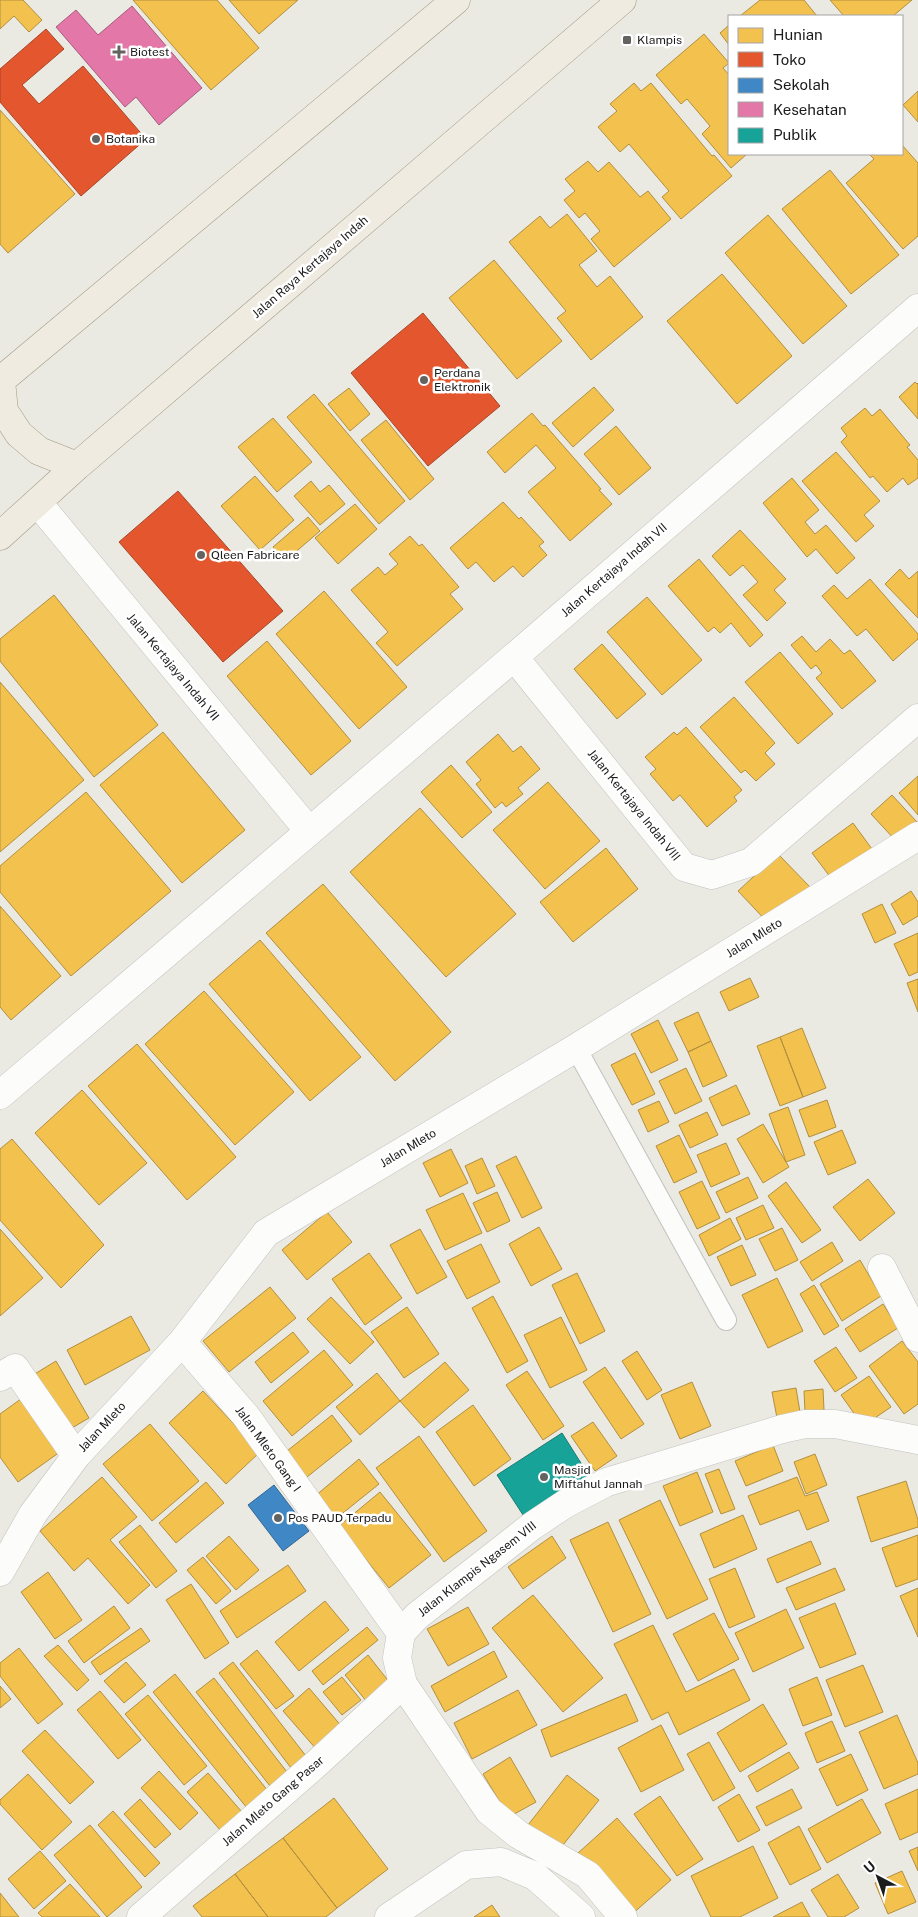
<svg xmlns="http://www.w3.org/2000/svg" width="918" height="1917" viewBox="0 0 918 1917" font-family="'Public Sans',sans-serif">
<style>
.homes{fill:#f2c14e;stroke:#b28f3f}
.shops{fill:#e4572e;stroke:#a84528}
.schools{fill:#3f88c5;stroke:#346792}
.health{fill:#e377a8;stroke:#a75b7e}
.public{fill:#17a398;stroke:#187a72}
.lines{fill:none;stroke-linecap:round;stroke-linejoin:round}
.service-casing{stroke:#c2c2bf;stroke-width:22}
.minor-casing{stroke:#c2c2bf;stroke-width:29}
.primary-casing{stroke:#9f9880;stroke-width:29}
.service{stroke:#fcfcfb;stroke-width:20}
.minor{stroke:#fcfcfb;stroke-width:28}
.primary{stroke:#f0ebe1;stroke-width:28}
.poi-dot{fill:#636361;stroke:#fff;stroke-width:2}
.labels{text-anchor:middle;stroke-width:5;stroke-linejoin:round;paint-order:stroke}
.poi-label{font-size:12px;fill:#1b1b1b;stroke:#fff;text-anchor:start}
.street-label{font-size:12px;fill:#1b1b1b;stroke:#fff}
</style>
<rect width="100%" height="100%" fill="#eae9e2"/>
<path class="homes" d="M0,0H23L42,20L29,32L14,16L0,29Z
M133,0H217L259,48L211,90Z
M229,0H298L259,34Z
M760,0H804L817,16H740Z
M830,0H912L893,16H844Z
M729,25V45L720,33Z
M704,34L729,63L723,68L729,75V154H747L731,168L702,134L710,126L687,99L681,104L656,75Z
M634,83L641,91L651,83L712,156L714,155L732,176L681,219L662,197L669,191L629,144L620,152L598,127L617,111L610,104Z
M918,91V122L903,105Z
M0,110L75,194L8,253L0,244Z
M902,145L918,163V236L903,249L846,183L874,159L869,154H902Z
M588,161L598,172L609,162L640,197L648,191L671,219L614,267L591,239L600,231L585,213L579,218L564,200L575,191L565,179Z
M830,170L899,255L851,294L782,209Z
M567,214L597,251L579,265L597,287L610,276L643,317L591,360L557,318L566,311L509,242L540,216L550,228Z
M768,215L847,306L803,344L725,253Z
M494,260L562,341L517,379L449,298Z
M722,274L792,356L737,404L667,321Z
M915,382L917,384L918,383V419L899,397Z
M594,387L614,410L573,447L552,423Z
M349,388L370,414L350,431L328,404Z
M314,394L405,501L379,524L287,417Z
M865,408L872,416L880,409L910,445L907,447L918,460V478L908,485L903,478L887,492L873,476L870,478L841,442L847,436L841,428Z
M532,413L543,426L545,425L601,489L599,490L612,504L570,541L528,492L556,468L536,445L505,473L487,452Z
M273,418L312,462L277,492L238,447Z
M386,420L434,479L410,500L361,440Z
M616,426L651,468L619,495L584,454Z
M836,452L880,501L864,515L874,526L856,542L802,481Z
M255,476L294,520L260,550L221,506Z
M792,478L819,510L805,522L815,534L826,525L855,558L837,574L816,549L807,557L763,503Z
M311,481L320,492L329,485L345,504L320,525L294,496Z
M503,502L519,519L521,517L544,542L539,546L547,555L523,577L513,566L494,582L476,562L468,569L450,548Z
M355,504L377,529L338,564L315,538Z
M308,517L320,531L285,561L273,547Z
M740,530L786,579L774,590L786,603L767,621L743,595L758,582L743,565L730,576L712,556Z
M410,536L419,546L422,544L459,587L450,594L463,609L397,666L376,643L388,632L351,590L378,567L385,575L398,564L389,554Z
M699,559L763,635L750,647L731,623L720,633L714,627L708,632L668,586Z
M900,569L909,579L918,571V618L885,584Z
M870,579L918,634V639L893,661L866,629L857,636L822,596L834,585L847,599Z
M324,591L407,687L359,729L276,634Z
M54,595L158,725L94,777L0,661V639Z
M647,597L702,660L662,695L607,632Z
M802,636L816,652L830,639L844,654L850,650L876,681L842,709L816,678L822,673L816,665L811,669L791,645Z
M267,641L351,741L311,775L227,676Z
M602,644L646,694L617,719L574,669Z
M780,652L833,714L798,744L745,682Z
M0,682L84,780L0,852Z
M734,697L775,743L765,753L775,764L756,781L745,770L741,773L700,727Z
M686,727L742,790L734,797L737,801L707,827L680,795L673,801L650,774L656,769L645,757L674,732L677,735Z
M163,732L245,830L182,883L100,785Z
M498,734L513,752L521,746L540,769L518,788L523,794L506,807L502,802L495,808L476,784L481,780L466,762Z
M451,765L492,812L462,838L421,792Z
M918,776V815L899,793Z
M548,782L600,841L545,889L493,830Z
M86,792L171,891L71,976L0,892V866Z
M892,795L917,822L896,841L871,814Z
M420,808L516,914L446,977L350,872Z
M853,823L872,849L831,878L812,853Z
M606,848L638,889L573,942L540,902Z
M778,854L810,887L770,925L738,891Z
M323,884L451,1032L395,1081L266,933Z
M911,891L918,902V916L903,925L891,904Z
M882,904L896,933L875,943L862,914Z
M0,906L61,976L11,1020L0,1007Z
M918,933V972L909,976L894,944Z
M260,940L361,1057L310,1101L209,984Z
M750,978L759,997L729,1011L720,992Z
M918,979V1012L907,983Z
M204,991L294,1092L235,1145L145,1044Z
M698,1012L711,1041L688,1052L674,1023Z
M658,1020L678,1060L651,1073L631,1034Z
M802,1028L826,1088L803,1097L780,1037Z
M780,1037L803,1097L780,1106L757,1046Z
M711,1041L727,1076L703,1087L688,1052Z
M137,1044L236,1157L187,1200L88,1086Z
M635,1053L655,1094L632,1105L611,1065Z
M686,1068L702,1101L675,1114L659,1081Z
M736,1085L750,1114L722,1126L709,1098Z
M82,1090L147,1163L99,1205L35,1133Z
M827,1100L836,1127L809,1137L799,1110Z
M659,1101L669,1122L648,1132L638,1110Z
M788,1107L805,1155L786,1162L769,1114Z
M707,1112L718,1135L690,1148L679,1125Z
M763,1124L789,1167L763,1183L737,1139Z
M842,1130L856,1163L828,1175L814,1142Z
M679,1135L697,1172L674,1183L656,1146Z
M12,1139L104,1245L61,1288L0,1220V1149Z
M726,1143L740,1174L711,1187L697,1155Z
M451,1149L468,1183L440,1197L423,1163Z
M516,1156L542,1208L522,1218L496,1166Z
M482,1158L495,1186L477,1194L465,1166Z
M748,1177L758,1198L726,1213L716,1192Z
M868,1179L895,1213L860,1241L833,1207Z
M702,1181L720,1218L697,1229L679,1192Z
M786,1182L821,1230L802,1243L768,1196Z
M497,1192L510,1221L487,1232L473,1203Z
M463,1193L482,1233L445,1250L426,1210Z
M763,1205L774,1228L746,1240L736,1218Z
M327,1212L352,1242L307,1280L282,1250Z
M730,1218L741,1239L709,1256L699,1235Z
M539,1227L562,1269L531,1286L509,1244Z
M782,1228L798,1260L775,1271L759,1239Z
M0,1229L43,1278L0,1316Z
M420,1229L447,1277L417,1294L390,1245Z
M832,1242L843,1261L812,1281L800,1262Z
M481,1244L500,1282L467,1299L447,1261Z
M742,1245L756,1275L731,1286L717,1257Z
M369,1253L402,1298L365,1325L332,1279Z
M860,1260L881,1296L842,1321L820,1284Z
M577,1273L605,1331L580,1344L552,1285Z
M777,1278L803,1331L768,1348L742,1295Z
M814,1285L839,1326L824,1335L800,1294Z
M270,1287L296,1318L229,1372L203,1341Z
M493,1296L528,1361L507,1373L472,1308Z
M331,1297L374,1342L350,1364L307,1319Z
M883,1304L898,1328L860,1352L845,1329Z
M407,1307L439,1354L404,1378L371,1332Z
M131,1316L150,1350L85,1385L67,1350Z
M561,1317L587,1370L550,1388L524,1335Z
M293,1332L309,1352L271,1383L255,1362Z
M902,1341L918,1362V1404L904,1414L869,1366Z
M836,1347L857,1378L835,1392L814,1361Z
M324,1350L353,1385L292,1436L263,1401Z
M637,1351L662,1390L647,1400L622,1361Z
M56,1361L89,1418L65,1432L33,1375Z
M445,1362L469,1390L424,1428L400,1401Z
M605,1367L644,1424L621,1439L583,1382Z
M527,1371L564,1426L543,1440L506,1385Z
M377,1373L400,1401L360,1435L336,1407Z
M869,1376L891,1407L863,1426L841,1395Z
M692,1382L711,1426L680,1439L661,1395Z
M796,1388L801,1418L778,1423L772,1392Z
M823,1389L824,1410L805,1412L804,1391Z
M203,1391L260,1452L226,1484L169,1423Z
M25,1396L64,1449L18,1482L0,1457V1414Z
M473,1405L511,1459L474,1486L436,1432Z
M332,1415L352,1441L302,1481L282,1455Z
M593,1422L617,1456L595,1471L571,1436Z
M150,1424L199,1481L152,1521L103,1464Z
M419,1436L487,1531L444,1562L376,1468Z
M773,1445L783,1471L746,1486L735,1461Z
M815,1454L827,1485L806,1494L794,1462Z
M359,1459L379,1484L333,1521L314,1497Z
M719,1469L735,1509L721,1514L705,1474Z
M697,1472L713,1512L680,1526L663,1486Z
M102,1477L137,1517L110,1540L150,1585L128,1604L88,1558L74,1571L40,1531Z
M797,1477L805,1496L817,1492L829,1521L807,1530L799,1510L760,1525L748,1496Z
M906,1481L918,1520V1527L871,1542L857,1497Z
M206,1482L224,1503L176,1543L159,1523Z
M380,1492L431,1555L389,1588L339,1526Z
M660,1500L708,1599L667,1619L619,1520Z
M743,1515L757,1549L714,1568L700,1534Z
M608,1522L651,1614L613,1632L570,1540Z
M140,1525L177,1571L156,1588L119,1542Z
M918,1535V1579L896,1587L882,1548Z
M229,1536L259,1570L236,1590L206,1556Z
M552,1536L566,1558L523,1589L508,1567Z
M811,1541L821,1564L777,1583L767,1559Z
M203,1557L231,1591L216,1604L187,1570Z
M288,1565L306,1591L237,1638L220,1611Z
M735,1568L755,1617L729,1628L709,1579Z
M835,1568L845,1590L796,1610L786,1588Z
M48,1572L82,1620L55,1639L21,1592Z
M191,1584L229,1643L205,1659L166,1600Z
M918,1588V1637L900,1596Z
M533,1595L603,1678L563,1712L492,1628Z
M325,1601L349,1630L299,1671L275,1642Z
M835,1603L856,1654L820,1668L799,1618Z
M114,1606L130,1628L84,1663L68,1641Z
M468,1607L489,1644L448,1666L427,1629Z
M786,1609L804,1648L753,1672L735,1633Z
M714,1613L739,1659L698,1681L673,1634Z
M653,1625L686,1692L734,1669L750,1700L679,1735L668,1712L652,1720L614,1644Z
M367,1627L378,1640L323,1685L312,1671Z
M141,1628L150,1641L100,1675L91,1662Z
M58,1645L89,1680L77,1691L44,1656Z
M19,1648L63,1704L38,1724L0,1676V1663Z
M257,1650L294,1696L276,1709L240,1664Z
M494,1651L507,1677L445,1712L431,1686Z
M368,1655L390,1683L367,1702L345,1675Z
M126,1662L146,1685L124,1703L104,1681Z
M233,1662L306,1756L291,1768L219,1673Z
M863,1665L883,1712L845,1727L826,1680Z
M175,1674L268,1791L247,1808L153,1692Z
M342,1677L361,1700L342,1715L323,1692Z
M817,1677L832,1715L803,1726L789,1689Z
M214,1678L287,1772L270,1786L196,1692Z
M0,1686L11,1699L0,1708Z
M309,1688L343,1728L317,1750L283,1711Z
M518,1690L537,1725L472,1759L454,1723Z
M100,1691L141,1740L118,1759L77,1710Z
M626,1694L638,1721L551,1757L541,1730Z
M148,1695L207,1766L184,1785L125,1714Z
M763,1704L787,1744L740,1772L717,1733Z
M897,1715L918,1763V1774L884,1789L859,1732Z
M832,1721L845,1751L817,1763L805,1733Z
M661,1725L684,1770L641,1792L618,1748Z
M45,1730L94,1782L70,1804L22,1751Z
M709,1742L735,1788L713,1801L687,1754Z
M789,1752L799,1768L757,1792L748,1776Z
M851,1754L868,1790L837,1806L819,1769Z
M510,1757L536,1802L509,1817L483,1774Z
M159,1771L198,1813L180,1830L141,1788Z
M208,1773L242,1812L221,1831L187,1792Z
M28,1774L72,1822L42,1850L0,1804V1800Z
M567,1775L599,1800L559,1850L528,1825Z
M792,1789L802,1808L766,1826L756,1807Z
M918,1789V1832L900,1840L885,1804Z
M739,1794L760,1830L738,1842L718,1807Z
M660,1796L703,1859L677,1876L634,1814Z
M334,1798L388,1869L337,1908L283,1838Z
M140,1799L171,1834L155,1848L124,1814Z
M862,1799L881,1833L827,1863L808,1829Z
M113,1811L160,1863L145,1877L98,1825Z
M617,1818L671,1880L631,1915L578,1853Z
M90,1825L142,1887L107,1917L54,1855Z
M799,1826L821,1869L790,1885L768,1843Z
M283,1838L337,1908L326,1917H268L235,1874Z
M753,1846L778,1898L740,1917H711L691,1876Z
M918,1847V1871L909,1851Z
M40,1851L66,1881L34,1909L8,1879Z
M902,1871L916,1902L888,1914L875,1883Z
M235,1874L268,1917H202L193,1906Z
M838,1874L859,1908L844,1917H828L811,1890Z
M70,1884L100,1917H42L38,1913Z
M0,1893L19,1917H0Z
M802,1902L810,1917H773Z
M492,1905L500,1917H474Z"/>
<path class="shops" d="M46,29L64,49L22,85L39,104L83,66L146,139L81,196L0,102V69Z
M423,313L500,406L428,466L351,373Z
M178,491L283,611L223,662L119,542Z"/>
<path class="schools" d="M274,1485L309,1531L283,1551L248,1505Z"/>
<path class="health" d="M132,6L202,88L159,125L136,97L125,107L56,27L76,10L98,35Z"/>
<path class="public" d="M562,1433L591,1479L527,1521L497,1475Z"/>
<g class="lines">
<defs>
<path id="service" d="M576,1048L726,1320"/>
<path id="minor" d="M38,503L309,831
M514,657L684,867L712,875L751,862L918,718
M0,1095L514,657L918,308
M882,1268L918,1338
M182,1342L246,1416L401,1633
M0,1377L15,1368L76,1456
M0,1572L33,1514L76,1456L182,1342L266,1233L576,1048L918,836
M141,1917L316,1764L403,1684
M389,1917L466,1865L501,1862L535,1876L581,1917
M623,1917L588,1875L519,1835L489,1811L403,1684L397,1658L401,1633L417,1616L532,1526L565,1504L607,1482L782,1429L805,1424H835L918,1440"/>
<path id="primary" d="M0,381L456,0
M1,381L4,411L19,434L39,451L77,466
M0,536L77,466L622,0"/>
</defs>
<use href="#service" class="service-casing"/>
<use href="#minor" class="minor-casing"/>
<use href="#primary" class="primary-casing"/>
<use href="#service" class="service"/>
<use href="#minor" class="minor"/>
<use href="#primary" class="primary"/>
</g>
<g class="poi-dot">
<rect x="622" y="35" width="10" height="10" rx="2.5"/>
<path d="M116.5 44.5h5v5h5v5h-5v5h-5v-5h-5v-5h5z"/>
<circle cx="96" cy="139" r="5"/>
<circle cx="424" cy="380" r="5"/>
<circle cx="201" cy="555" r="5"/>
<circle cx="544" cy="1477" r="5"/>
<circle cx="278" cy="1518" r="5"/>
</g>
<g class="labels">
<g class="poi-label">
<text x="637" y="44">Klampis</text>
<text x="130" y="56">Biotest</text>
<text x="106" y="143">Botanika</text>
<text x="434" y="377">Perdana<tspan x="434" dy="14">Elektronik</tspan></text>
<text x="211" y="559">Qleen Fabricare</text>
<text x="554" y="1474">Masjid<tspan x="554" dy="14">Miftahul Jannah</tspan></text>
<text x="288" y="1522">Pos PAUD Terpadu</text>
</g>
<g class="street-label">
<text transform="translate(310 267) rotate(-41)" y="4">Jalan Raya Kertajaya Indah</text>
<text transform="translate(614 570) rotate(-41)" y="4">Jalan Kertajaya Indah VII</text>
<text transform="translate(173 667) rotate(50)" y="4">Jalan Kertajaya Indah VII</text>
<text transform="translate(634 805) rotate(51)" y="4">Jalan Kertajaya Indah VIII</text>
<text transform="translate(754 938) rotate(-32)" y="4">Jalan Mleto</text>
<text transform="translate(408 1148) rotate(-31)" y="4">Jalan Mleto</text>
<text transform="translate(102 1427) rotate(-47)" y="4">Jalan Mleto</text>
<text transform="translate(268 1449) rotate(54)" y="4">Jalan Mleto Gang I</text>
<text transform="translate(477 1569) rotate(-38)" y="4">Jalan Klampis Ngasem VIII</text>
<text transform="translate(273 1801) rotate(-41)" y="4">Jalan Mleto Gang Pasar</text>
</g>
</g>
<rect x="728" y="15" width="175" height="140" fill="#ffffff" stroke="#a4a4a4"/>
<rect x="738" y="28" width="25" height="15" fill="#f2c14e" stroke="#a4a4a4"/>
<text x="773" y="40" font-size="15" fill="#1b1b1b">Hunian</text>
<rect x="738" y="52" width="25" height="15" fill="#e4572e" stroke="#a4a4a4"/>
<text x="773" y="65" font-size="15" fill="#1b1b1b">Toko</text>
<rect x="738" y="78" width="25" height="15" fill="#3f88c5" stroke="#a4a4a4"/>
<text x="773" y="90" font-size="15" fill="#1b1b1b">Sekolah</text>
<rect x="738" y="102" width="25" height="15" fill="#e377a8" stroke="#a4a4a4"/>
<text x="773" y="115" font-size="15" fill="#1b1b1b">Kesehatan</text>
<rect x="738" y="128" width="25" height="15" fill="#17a398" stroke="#a4a4a4"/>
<text x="773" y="140" font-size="15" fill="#1b1b1b">Publik</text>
<g transform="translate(878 1877) rotate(319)" stroke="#ffffff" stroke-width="4" paint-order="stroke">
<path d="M0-4L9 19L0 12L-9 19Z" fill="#1b1b1b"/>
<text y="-8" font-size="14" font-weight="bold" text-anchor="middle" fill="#1b1b1b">U</text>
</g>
</svg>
